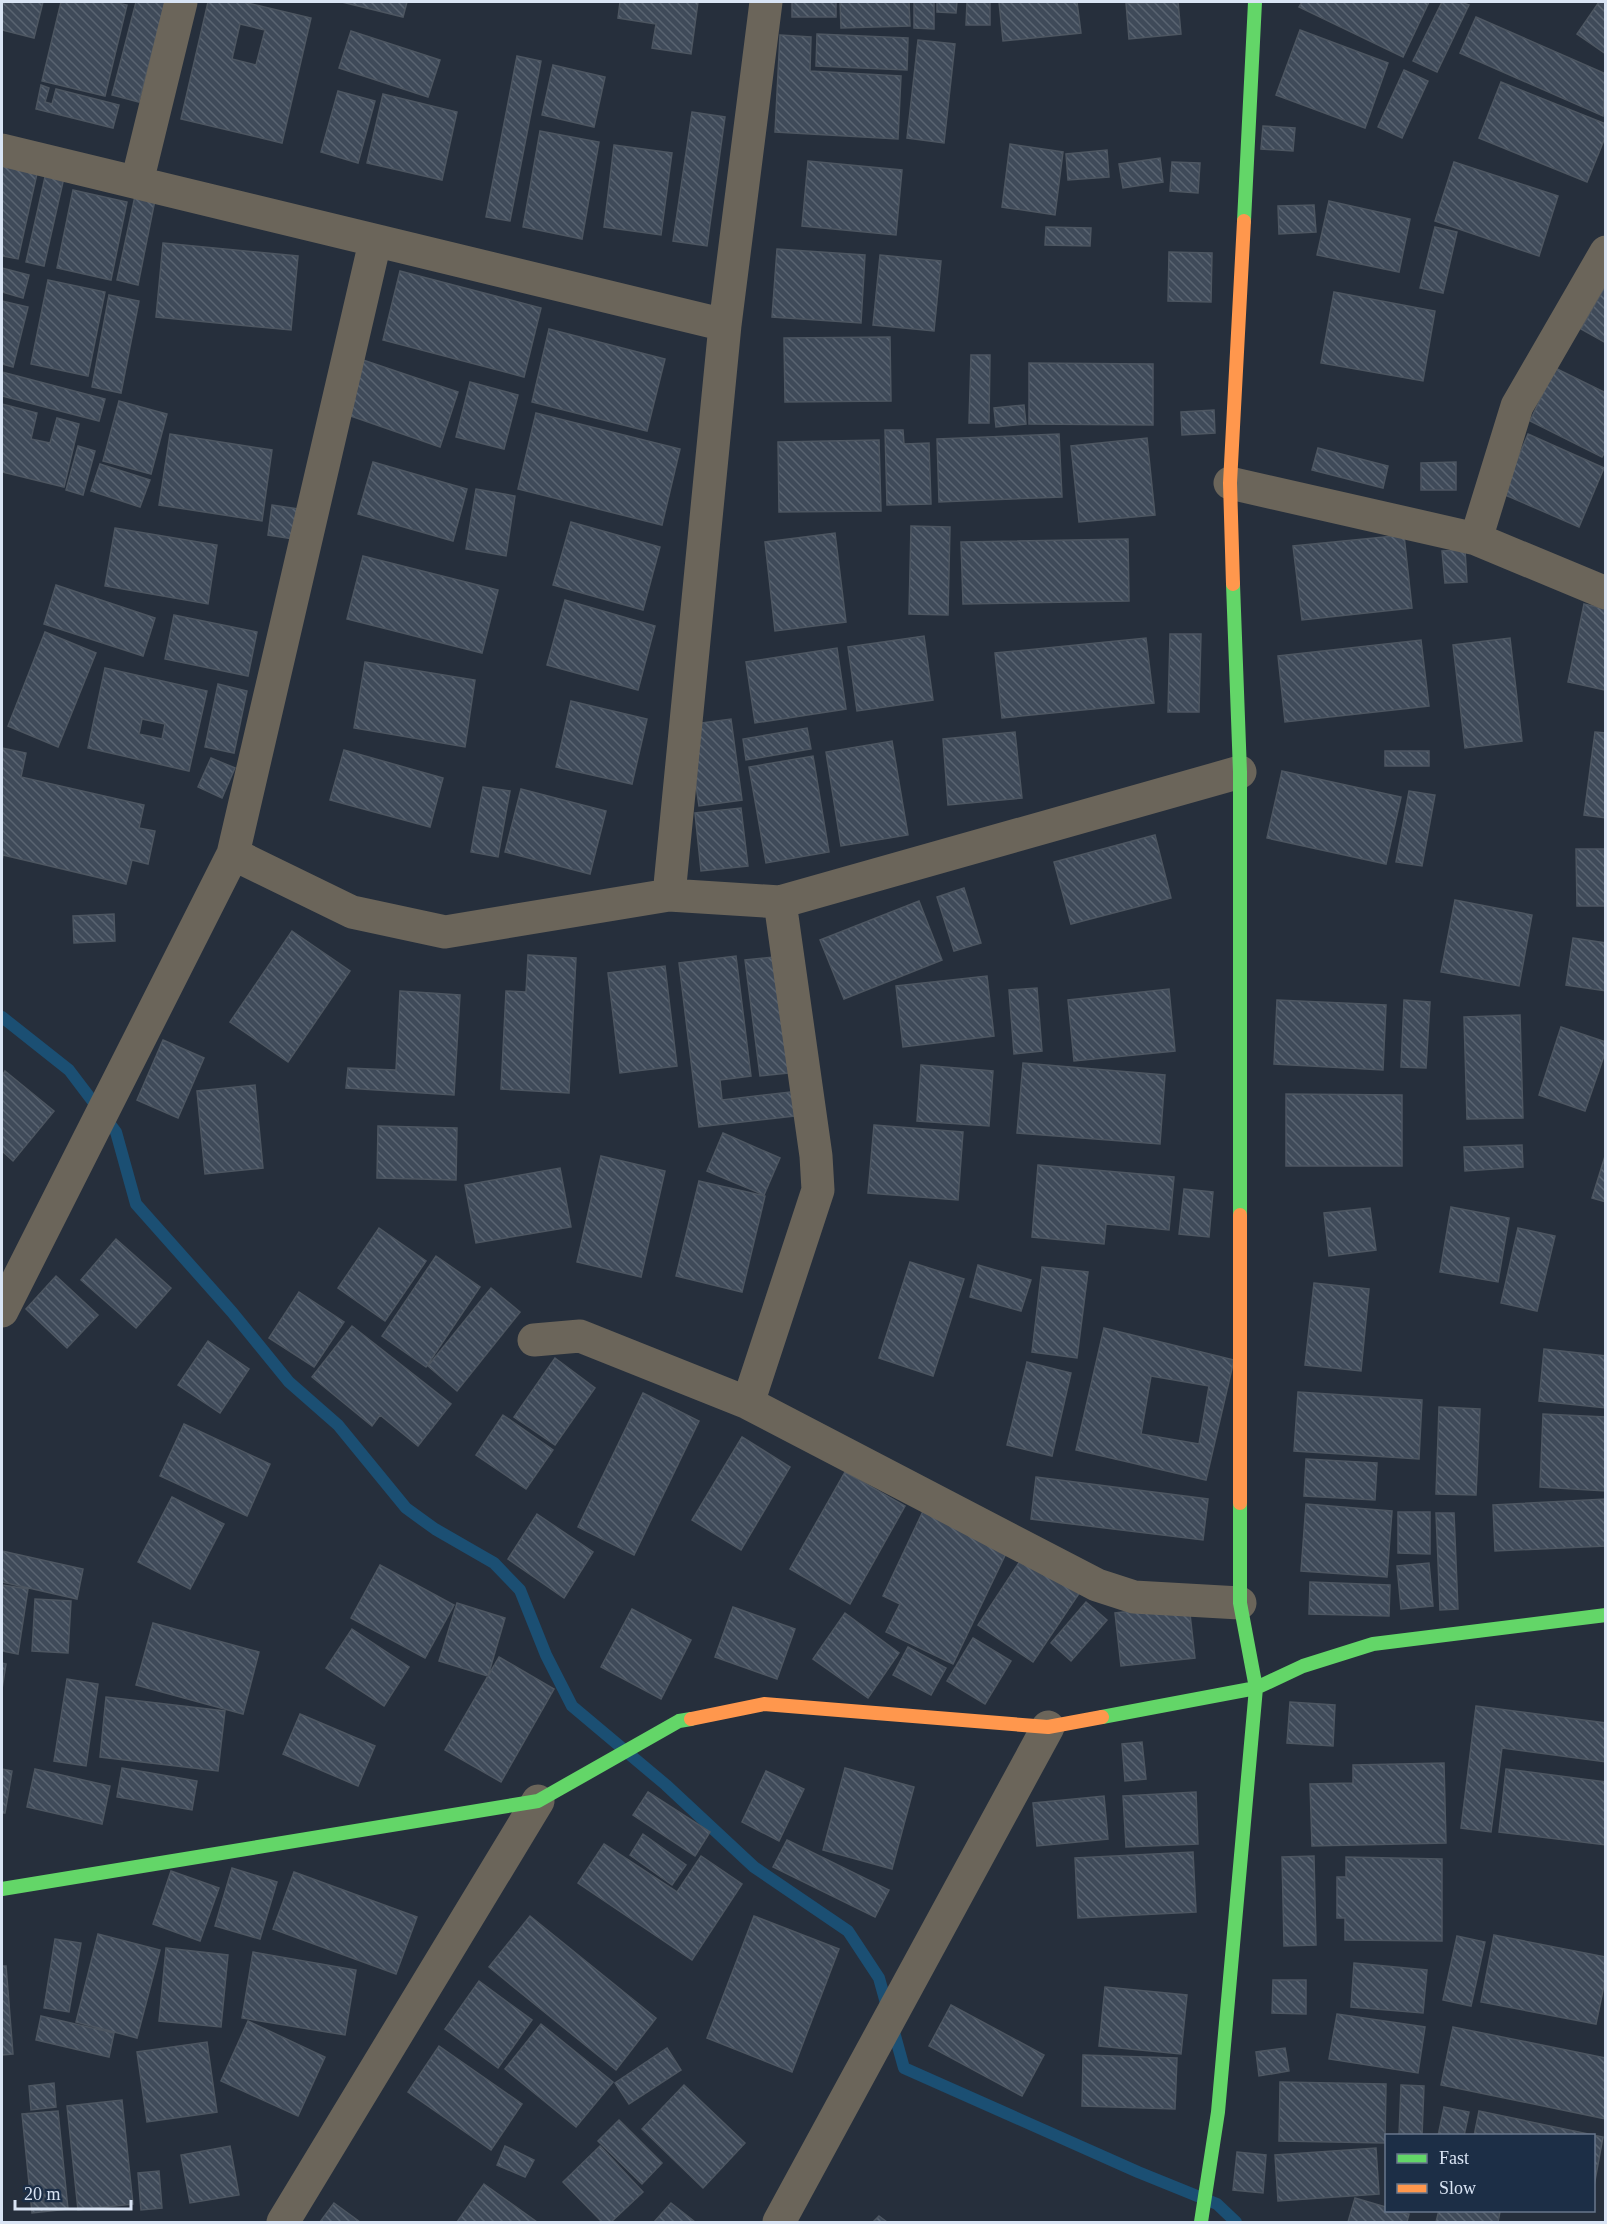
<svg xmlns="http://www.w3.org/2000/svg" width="1607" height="2224" viewBox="0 0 1607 2224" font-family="Georgia,serif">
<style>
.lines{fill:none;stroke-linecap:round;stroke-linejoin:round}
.stream{stroke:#1b4f73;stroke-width:12}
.building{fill:url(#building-back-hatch);stroke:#4d5661;stroke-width:1.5;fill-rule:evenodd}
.street{stroke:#6b655a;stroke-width:33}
.fast{stroke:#63d668;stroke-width:14}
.slow{stroke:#ff974d;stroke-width:14}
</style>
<defs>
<pattern id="building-back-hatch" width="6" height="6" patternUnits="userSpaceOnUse" patternTransform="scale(1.5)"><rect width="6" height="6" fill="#3f4a59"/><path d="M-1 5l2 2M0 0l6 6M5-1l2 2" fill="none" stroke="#5a6471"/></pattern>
</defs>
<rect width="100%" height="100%" fill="#262f3c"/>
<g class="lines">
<path class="stream" d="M2,1017L69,1070L116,1132L136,1204L232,1312L289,1382L338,1425L406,1508L435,1529L494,1563L520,1590L546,1655L572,1706L666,1785L754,1867L848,1931L879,1978L904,2068L1138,2172L1217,2204L1236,2222"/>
</g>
<path class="building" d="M2,2H43L34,38L2,30Z
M61,2H113L127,5L105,96L42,81Z
M136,2H165L139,102L112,95Z
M208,2H243L311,18L282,143L181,119ZM240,24L265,30L256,65L232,59Z
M342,2H407L403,17Z
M620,2H698L691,54L652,48L656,24L618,18Z
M792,2H836V17H792Z
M840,2H909L910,26L841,28Z
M914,2H934V29L914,28Z
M937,2H957L956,13L937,12Z
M967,2H990V25H966Z
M999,2H1077L1081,33L1003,41Z
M1178,2L1181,34L1129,39L1126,3Z
M1302,2H1429L1403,57L1299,7Z
M1442,2H1461L1469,5L1437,72L1413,61Z
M1599,2H1606V54L1577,34Z
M1476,17L1606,74L1603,116L1460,53Z
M1300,30L1388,63L1365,128L1276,95Z
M351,31L440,60L428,97L339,68Z
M817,34L908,38L907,70L816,66Z
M780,35L811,37L810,71L901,76L898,139L775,132Z
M918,40L955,44L944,143L907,138Z
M517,56L541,61L510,221L486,217Z
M553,65L605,77L594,127L542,115Z
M1404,70L1428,81L1402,138L1378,127Z
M1501,82L1606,124V135L1587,182L1479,138Z
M41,85L49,88L45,102L52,104L56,89L119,105L113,128L36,109Z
M338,91L375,101L358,163L321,152Z
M383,94L457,112L442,180L367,163Z
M692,112L725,117L707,246L673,241Z
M1263,126L1295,128L1293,151L1261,149Z
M540,131L599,142L582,239L523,227Z
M1010,144L1063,152L1055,215L1002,207Z
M614,145L672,153L661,235L604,227Z
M1107,150L1109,177L1068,180L1066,154Z
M1160,158L1163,182L1123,188L1119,164Z
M2,161L38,169L18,259L2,256Z
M808,161L902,170L896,235L802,226Z
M1172,162L1200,163L1198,193L1170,191Z
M1454,162L1558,196L1539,256L1435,221Z
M47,168L65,173L44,266L26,262Z
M73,190L127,202L111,280L57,268Z
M135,196L155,200L138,285L117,280Z
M1329,201L1410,219L1399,272L1317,255Z
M1314,205L1316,232L1279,234L1278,206Z
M1046,227L1091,228L1090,246L1045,245Z
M1435,227L1457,232L1443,293L1420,288Z
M163,243L298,256L291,330L156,317Z
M777,249L865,255L861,323L772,317Z
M1169,252L1212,253L1211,302L1168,301Z
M880,255L941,261L934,331L873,325Z
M2,268L29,275L23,298L2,292Z
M400,271L541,308L524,377L383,340Z
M48,280L105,292L88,376L31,364Z
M1606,285V343L1581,329Z
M1334,292L1435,311L1423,381L1321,363Z
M109,295L139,301L121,393L92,387Z
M2,301L28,307L13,367L2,364Z
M549,329L665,359L647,431L532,402Z
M890,337L891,401L785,402L784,338Z
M971,355H990L989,423H969Z
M363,360L458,392L440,447L345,414Z
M1029,363L1153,364V425L1029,424Z
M1555,368L1606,393V450L1602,457L1530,421Z
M2,372L105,399L99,421L2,396Z
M470,382L518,395L504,449L456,437Z
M119,401L167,414L151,474L103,461Z
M2,404L37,413L31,439L50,443L57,418L79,424L64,487L2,472Z
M1024,405L1026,424L996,427L994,408Z
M1214,410L1215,433L1182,435L1181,412Z
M536,413L680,449L662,525L518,489Z
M885,430H903L904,444L929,443L931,504L887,505Z
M170,434L272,450L262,521L159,505Z
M1059,434L1062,497L939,502L937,439Z
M1528,434L1604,468L1579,527L1503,494Z
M1147,438L1155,515L1079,522L1071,446Z
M879,440L881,511L779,512L778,442Z
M78,446L95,451L83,495L66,490Z
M1318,448L1388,466L1383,488L1312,470Z
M373,462L467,489L453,541L358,514Z
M1456,462V490H1421V463Z
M100,464L150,480L140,507L91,491Z
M476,489L515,496L506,556L466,549Z
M272,505L298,509L293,539L268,535Z
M571,522L660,547L643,610L553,585Z
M911,526L950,527L948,615L909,614Z
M115,528L217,545L208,604L105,586Z
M835,533L846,622L775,631L765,542Z
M1404,535L1412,608L1302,620L1293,546Z
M1128,539L1129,601L963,604L961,542Z
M1465,550L1467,582L1445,583L1442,551Z
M363,556L498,590L482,653L347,619Z
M56,585L155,618L143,656L44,624Z
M565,600L655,626L638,690L547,665Z
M1584,604L1606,609L1605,690L1568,682Z
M174,615L257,632L248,676L165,659Z
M45,632L96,653L58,747L8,726Z
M1170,634H1201L1199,712H1168Z
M924,636L933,700L857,711L848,647Z
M1146,638L1154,703L1002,718L995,653Z
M1510,638L1522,741L1465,748L1453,645Z
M1421,640L1429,706L1285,722L1278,656Z
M837,648L846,709L755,723L746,662Z
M365,662L475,680L465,747L354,728Z
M105,668L207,691L189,771L88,748ZM142,719L165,724L162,739L139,734Z
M218,684L247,691L234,753L205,747Z
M571,701L647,719L632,784L556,767Z
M731,719L742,800L699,806L687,725Z
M807,728L811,749L746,760L743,739Z
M1015,732L1022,798L948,805L943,739Z
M1595,732L1606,733V818L1584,815Z
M892,741L908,835L841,846L826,752Z
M2,748L26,753L21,777L144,805L139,828L155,831L148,864L132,860L126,884L3,855L2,861Z
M344,750L443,778L430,827L330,800Z
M1385,751H1429V766H1385Z
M813,756L829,852L766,863L749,767Z
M211,758L235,768L222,798L198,787Z
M1282,771L1401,797L1386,864L1267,838Z
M483,787L510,791L498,857L471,852Z
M521,789L606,811L590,874L505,852Z
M1409,791L1435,795L1422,866L1396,862Z
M741,808L748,866L701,871L695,813Z
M1155,835L1171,898L1071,924L1054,862Z
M1576,849H1606V906H1577Z
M964,888L981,943L954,951L937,897Z
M1455,900L1532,915L1519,986L1441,972Z
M919,901L942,960L844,999L820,940Z
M114,914L115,941L74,943L73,916Z
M292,931L350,971L288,1062L230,1022Z
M1573,938L1606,943V991L1566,985Z
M528,955L576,958L569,1093L501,1089L506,991L526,992Z
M736,956L751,1076L720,1080L722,1100L799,1091L803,1115L699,1127L679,963Z
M783,956L798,1072L760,1076L745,960Z
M665,966L677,1066L620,1073L608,973Z
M987,976L994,1036L903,1047L896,986Z
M1037,988L1042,1051L1014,1054L1009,990Z
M1169,989L1175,1051L1074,1061L1068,1000Z
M400,991L460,995L454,1095L346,1088L348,1068L396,1070Z
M1277,1000L1386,1005L1383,1070L1274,1064Z
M1404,1000L1430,1002L1426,1068L1401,1067Z
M1520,1015L1523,1118L1467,1119L1464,1017Z
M1561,1027L1606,1042V1050L1585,1111L1539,1095Z
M163,1040L204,1058L178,1118L137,1100Z
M1023,1063L1165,1075L1160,1144L1017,1133Z
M921,1065L993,1071L989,1126L917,1121Z
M5,1071L54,1111L13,1161L2,1151V1076Z
M255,1085L263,1168L205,1174L197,1091Z
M1286,1094L1402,1095V1166H1286Z
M874,1125L963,1132L958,1200L868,1193Z
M378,1126L457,1128L456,1180L377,1178Z
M723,1133L780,1158L764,1195L707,1171Z
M1522,1145L1523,1167L1465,1171L1464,1147Z
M1606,1153V1202L1592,1198Z
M601,1156L665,1171L641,1277L577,1262Z
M1038,1165L1174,1177L1169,1230L1106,1224L1104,1244L1032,1237Z
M560,1168L571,1227L476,1243L465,1185Z
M699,1181L765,1196L742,1292L676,1276Z
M1184,1189L1213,1192L1209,1237L1179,1234Z
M1451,1207L1509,1218L1498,1282L1440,1272Z
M1370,1208L1376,1250L1329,1256L1324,1213Z
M379,1228L426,1261L385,1321L338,1288Z
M1518,1228L1555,1236L1537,1311L1501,1303Z
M116,1239L171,1288L136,1328L81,1280Z
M436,1256L480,1287L426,1367L382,1336Z
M910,1262L964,1279L933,1376L879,1358Z
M978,1265L1031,1280L1021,1311L970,1297Z
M1042,1267L1088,1272L1077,1358L1032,1352Z
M56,1276L98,1315L67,1348L26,1309Z
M1314,1283L1369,1289L1361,1371L1305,1365Z
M491,1288L520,1312L457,1391L428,1366Z
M299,1292L344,1322L314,1367L269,1338Z
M352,1326L451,1404L418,1446L380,1415L372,1426L312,1377Z
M1104,1328L1234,1360L1206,1480L1076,1450ZM1151,1376L1209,1386L1199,1444L1141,1434Z
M208,1341L249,1369L220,1413L178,1385Z
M1544,1349L1606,1356V1408L1539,1401Z
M555,1358L595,1388L555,1445L514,1417Z
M1027,1362L1071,1373L1052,1456L1007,1445Z
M1298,1392L1422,1400L1419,1459L1294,1451Z
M643,1393L699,1421L634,1555L578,1527Z
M1439,1407L1480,1409L1476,1495L1436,1494Z
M1543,1414L1606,1417V1491L1540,1487Z
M503,1415L553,1450L526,1489L476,1455Z
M184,1424L270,1464L247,1516L160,1476Z
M742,1437L790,1467L741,1550L692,1520Z
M1306,1459L1377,1463L1375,1500L1304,1496Z
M845,1472L905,1506L850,1604L790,1569Z
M1036,1477L1208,1499L1203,1540L1031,1519Z
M172,1497L224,1524L190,1589L138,1562Z
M1606,1499V1546L1495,1551L1493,1505Z
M1306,1504L1392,1511L1387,1577L1301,1571Z
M925,1507L1009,1547L953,1664L886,1632L900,1604L883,1596Z
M1398,1512H1430V1554L1398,1553Z
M1436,1513H1454L1458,1609L1440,1610Z
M537,1514L593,1552L564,1598L508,1559Z
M2,1551L83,1569L77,1599L2,1582Z
M1026,1552L1082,1589L1033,1662L978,1625Z
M1429,1563L1433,1606L1401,1609L1397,1566Z
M380,1565L454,1605L425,1658L351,1618Z
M1310,1582L1390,1585L1389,1616L1309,1614Z
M2,1585L28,1589L18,1654L2,1651Z
M35,1599L71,1601L68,1653L32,1651Z
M1086,1602L1107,1620L1071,1661L1051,1643Z
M457,1603L505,1618L488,1676L439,1661Z
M1189,1605L1195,1658L1121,1666L1115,1613Z
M733,1607L795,1629L777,1679L715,1657Z
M632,1609L691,1640L661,1699L601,1667Z
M845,1613L899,1653L868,1698L813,1659Z
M153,1623L259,1652L243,1714L136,1685Z
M352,1629L409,1667L384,1706L326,1668Z
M973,1638L1011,1661L985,1704L947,1681Z
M908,1647L946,1668L931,1695L893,1675Z
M499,1657L554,1689L501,1782L445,1750Z
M2,1663L6,1664L2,1689Z
M67,1679L98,1684L86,1766L54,1761Z
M106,1697L225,1711L218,1771L100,1757Z
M1290,1702L1335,1705L1333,1746L1287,1743Z
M1476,1706L1606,1723V1762L1502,1748L1491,1832L1461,1828Z
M300,1714L375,1746L358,1786L283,1754Z
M1142,1742L1146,1779L1125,1781L1122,1744Z
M1444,1763L1446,1843L1312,1846L1310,1784L1353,1783V1765Z
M122,1768L197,1781L192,1810L117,1797Z
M845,1768L914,1787L892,1869L823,1850Z
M2,1769L12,1771L5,1813H2Z
M35,1769L110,1786L102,1824L27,1807Z
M1506,1769L1606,1782V1845L1499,1832Z
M766,1771L804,1789L779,1841L742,1822Z
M648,1792L710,1832L695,1856L633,1815Z
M1196,1792L1198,1844L1126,1847L1123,1796Z
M1104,1796L1108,1839L1037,1846L1033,1803Z
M643,1834L686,1865L672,1885L630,1855Z
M787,1840L889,1890L875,1917L773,1867Z
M604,1844L677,1892L701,1856L742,1884L692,1960L578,1883Z
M1193,1852L1196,1912L1078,1918L1075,1858Z
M1314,1856L1316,1945L1284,1946L1282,1857Z
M1346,1857L1442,1859V1941L1345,1940V1918H1337V1877H1346Z
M232,1868L277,1882L260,1939L215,1926Z
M171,1871L219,1888L200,1941L153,1924Z
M294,1872L417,1917L396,1974L273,1929Z
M530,1916L656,2018L616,2070L489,1967Z
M754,1916L839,1949L792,2072L707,2038Z
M98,1934L160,1950L137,2038L76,2022Z
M1494,1935L1606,1957V1976L1596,2024L1481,2002Z
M1457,1936L1485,1942L1471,2006L1443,2000Z
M55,1939L81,1943L69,2012L44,2008Z
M166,1948L228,1955L221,2027L159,2021Z
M253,1952L356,1970L345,2035L242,2018Z
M1354,1963L1427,1970L1423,2013L1351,2007Z
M2,1966H6L13,2054L2,2055Z
M1273,1980H1306V2014L1272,2013Z
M479,1981L532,2020L498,2068L445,2029Z
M1105,1987L1187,1995L1181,2054L1099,2046Z
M951,2005L1044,2055L1022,2096L929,2046Z
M1337,2014L1425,2027L1418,2073L1329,2059Z
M41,2016L114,2033L109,2057L36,2040Z
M248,2021L325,2057L298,2116L221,2081Z
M541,2024L613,2082L576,2127L505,2069Z
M1453,2027L1606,2058V2119L1441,2085Z
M207,2042L217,2112L147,2122L137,2052Z
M439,2046L522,2104L491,2150L408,2092Z
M667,2048L681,2070L629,2104L615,2083Z
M1285,2048L1289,2071L1259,2076L1256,2052Z
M1083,2055L1177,2058L1175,2109L1082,2106Z
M1280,2082L1386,2084L1385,2143L1279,2141Z
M54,2083L56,2107L31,2110L29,2086Z
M684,2085L745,2143L703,2188L642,2129Z
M1401,2085L1424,2086L1422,2136L1399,2135Z
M122,2100L133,2204L78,2210L67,2106Z
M1444,2107L1469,2112L1464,2136H1438Z
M58,2111L68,2209L32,2213L22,2114Z
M1479,2111L1603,2137L1594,2186V2136H1474Z
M619,2120L662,2163L642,2184L598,2141Z
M230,2146L239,2195L190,2203L181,2155Z
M505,2146L534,2160L525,2177L497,2165Z
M600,2146L643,2192L611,2222H602L563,2182Z
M1376,2148L1379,2194L1278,2201L1275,2155Z
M1237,2152L1266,2155L1263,2193L1233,2190Z
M159,2171L162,2208L141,2210L138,2173Z
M484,2184L537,2222H457Z
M1355,2198L1386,2207V2210L1409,2214L1407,2222H1348Z
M334,2203L360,2222H320Z
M671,2203L695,2222H654Z
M1439,2210H1495L1500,2212L1498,2222H1436Z
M879,2216L887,2222H873Z"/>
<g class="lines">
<path class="street" d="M2,150L725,325
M137,182L181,2
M1230,483L1476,539L1606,593
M1476,539L1517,406L1606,252
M233,854L352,912L445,932L669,895L780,902L1240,772
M669,895L725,325L766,2
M2,1311L233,854L375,242
M534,1340L580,1336L748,1403L1097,1585L1134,1597L1240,1603
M748,1403L818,1190L816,1156L780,902
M283,2222L538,1801
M779,2222L1048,1727"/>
<path class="fast" d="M1244,221L1255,2
M1233,584L1240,772V1215
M1102,1717L1256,1688L1303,1666L1373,1644L1606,1615
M2,1889L538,1801L679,1721L691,1719
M1201,2222L1218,2112L1256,1688L1240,1603V1503"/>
<path class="slow" d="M1233,584L1230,483L1244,221
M1240,1215V1503
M691,1719L764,1704L1048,1727L1102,1717"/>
</g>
<rect width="1607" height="2224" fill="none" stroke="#d9e4f4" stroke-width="6"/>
<rect x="1385" y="2134" width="210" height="78" fill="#1c2e46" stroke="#68778c" stroke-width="1.5"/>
<rect x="1397" y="2154" width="30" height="9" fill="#63d668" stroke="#68778c" stroke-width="1.5"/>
<text x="1439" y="2164" font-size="18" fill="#d9e4f4">Fast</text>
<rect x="1397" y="2184" width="30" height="9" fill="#ff974d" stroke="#68778c" stroke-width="1.5"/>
<text x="1439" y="2194" font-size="18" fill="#d9e4f4">Slow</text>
<path d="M15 2200v9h116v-9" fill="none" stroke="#d9e4f4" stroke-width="3"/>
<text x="24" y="2200" font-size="18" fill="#d9e4f4" stroke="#1c2e46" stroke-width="4.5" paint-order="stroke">20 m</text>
</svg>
